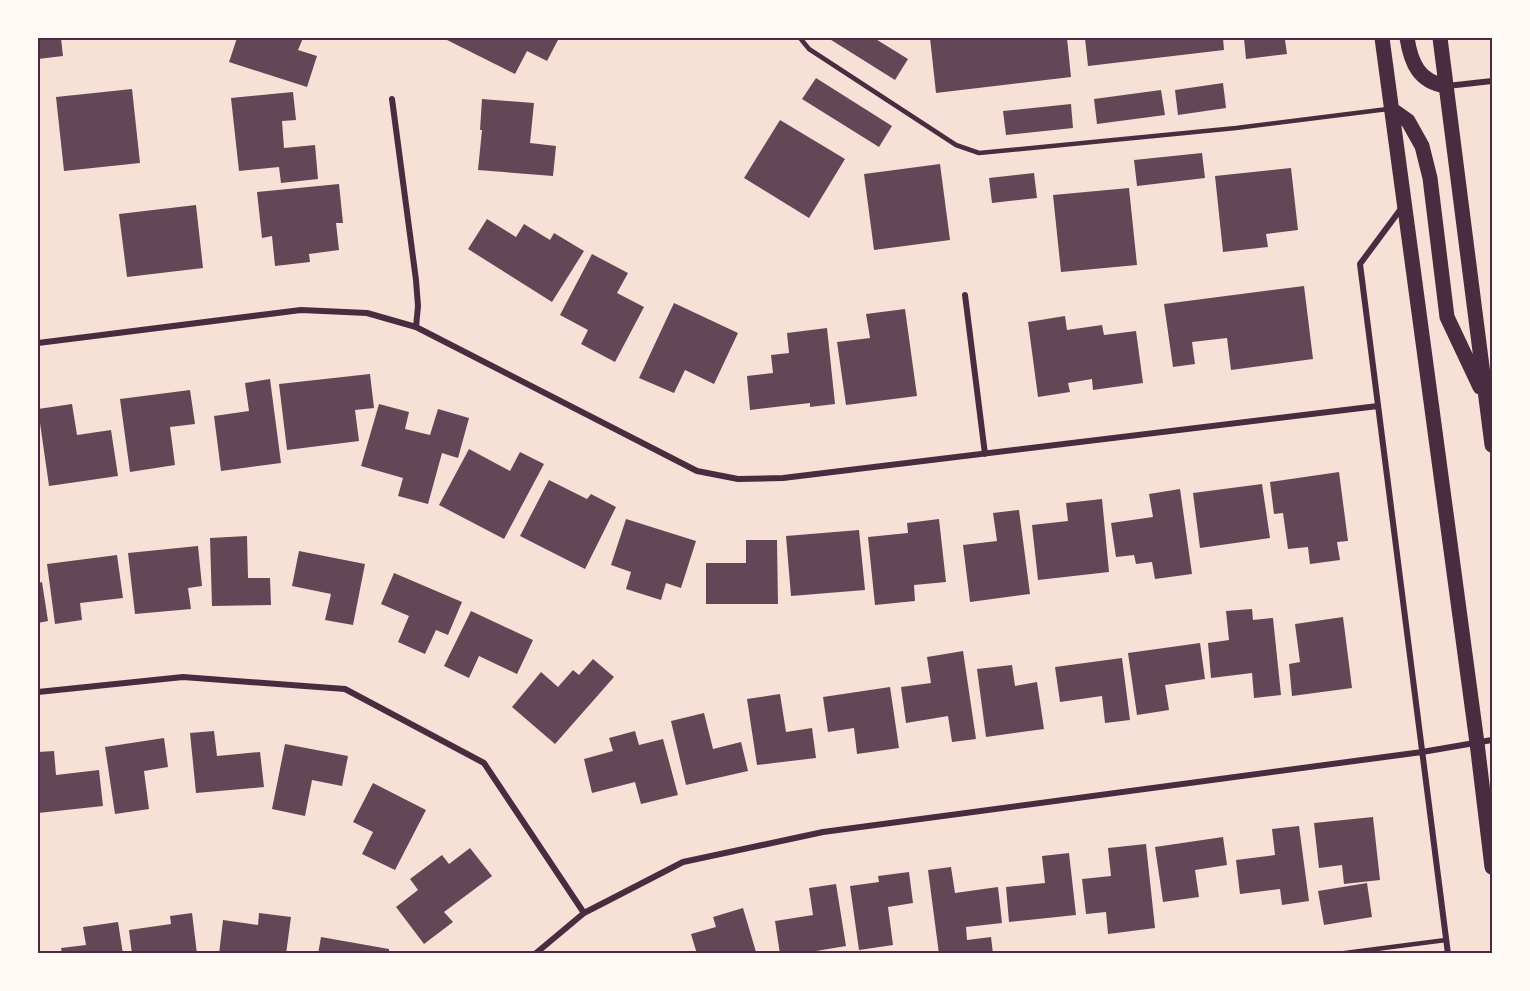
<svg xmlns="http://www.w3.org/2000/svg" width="1530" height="991" viewBox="0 0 1530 991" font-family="Lato,sans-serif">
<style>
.building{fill:#644757}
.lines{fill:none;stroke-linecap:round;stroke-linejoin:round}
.service{stroke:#4a2c40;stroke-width:4.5}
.minor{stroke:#4a2c40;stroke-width:6}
.primary{stroke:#4a2c40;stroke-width:15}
.neatline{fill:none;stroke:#4a2c40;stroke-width:2}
</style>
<rect width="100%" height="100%" fill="#f7e1d7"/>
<path class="building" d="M38,38H61L63,56L38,59Z
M237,38H303L298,50L317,56L307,87L229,62Z
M443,38H559L547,61L527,51L515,74Z
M828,38H874L908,59L895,80Z
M930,38H1067L1071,77L936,93Z
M1085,38H1223L1224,50L1088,66Z
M1244,38H1291V39L1285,40L1287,54L1246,59Z
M816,78L892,126L879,147L802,99Z
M1223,83L1226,108L1178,115L1175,90Z
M132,89L140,163L64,171L56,97Z
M1161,90L1165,115L1097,124L1094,99Z
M293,92L296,120L282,121L284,148L315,145L318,179L281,183L279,167L239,171L231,98Z
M482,99L534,103L530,143L556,146L553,176L478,170L482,130H480Z
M1071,104L1073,128L1006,135L1003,111Z
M780,120L845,159L809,218L744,178Z
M1202,153L1205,178L1137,186L1134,160Z
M940,164L950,240L874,250L864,174Z
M1291,168L1298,230L1266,234L1268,247L1223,252L1215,176Z
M1034,173L1037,198L992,203L989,178Z
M339,184L343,223H336L339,250L309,254L310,262L275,266L272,236L262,238L257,192Z
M1129,188L1137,265L1061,272L1053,195Z
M196,205L203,268L127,277L119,214Z
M487,219L516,237L524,224L550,240L554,233L584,251L552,302L468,249Z
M592,254L628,273L617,293L644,307L615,362L581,344L588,330L560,315Z
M1304,286L1313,359L1231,370L1227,338L1192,342L1195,364L1173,367L1164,304Z
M674,303L738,333L714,384L685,370L674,393L639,378Z
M905,309L917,396L846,405L837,342L870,338L866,314Z
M1065,316L1067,330L1102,325L1104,335L1136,331L1143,383L1093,390L1092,379L1068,383L1070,392L1038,397L1028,322Z
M827,328L835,404L810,407V403L750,410L747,376L773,373L771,355L789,353L787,333Z
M370,374L374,408L355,410L359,441L287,450L279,384Z
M270,379L281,463L221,471L214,416L249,411L245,383Z
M190,390L195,424L170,427L175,465L130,472L120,399Z
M72,404L77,435L111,430L118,476L49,486L38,409Z
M379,404L409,412L405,429L430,435L438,409L469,418L458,458L442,453L428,504L398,496L403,478L361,466Z
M469,449L510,471L520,452L544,464L504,539L439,505Z
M1339,472L1348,541L1337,542L1340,560L1310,564L1308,547L1288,549L1283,513L1274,514L1270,482Z
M549,480L587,499L591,494L616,507L585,569L520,536Z
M1262,484L1270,538L1200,548L1193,493Z
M1180,489L1192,574L1155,579L1152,562L1136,564L1134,555L1116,557L1111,523L1153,517L1149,494Z
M1102,499L1109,572L1038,580L1032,525L1068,521L1066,503Z
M1019,510L1030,594L970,602L963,545L997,541L993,513Z
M626,519L696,541L681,588L666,583L661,600L626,589L631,572L611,565Z
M939,519L946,582L914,585L915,601L875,605L868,537L908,533L907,523Z
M859,530L865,590L791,596L786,536Z
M247,536L248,578H270L271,605L212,606L210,538Z
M746,540H777L778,604H706V563H746Z
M198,546L202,586L188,588L191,609L135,614L128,553Z
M299,551L365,564L353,625L325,620L331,594L292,586Z
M117,555L123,598L80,603L82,620L55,624L47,564Z
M394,573L462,602L448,635L436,630L425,654L398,642L409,616L381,604Z
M42,582L48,621L38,623V583Z
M1252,609L1253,620L1273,618L1281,695L1254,698L1252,673L1211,678L1208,643L1229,640L1226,611Z
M471,611L533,640L517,674L479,656L469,678L444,666Z
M1343,617L1352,688L1292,696L1289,664L1300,662L1295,624Z
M1200,643L1205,679L1165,685L1169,710L1137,715L1128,653Z
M963,651L976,739L952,742L948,716L906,723L901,687L931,683L927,657Z
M1122,658L1130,720L1105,723L1102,696L1060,702L1055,667Z
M593,659L614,677L555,744L512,707L541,672L558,687L573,670L579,675Z
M1012,665L1015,686L1037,682L1044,729L986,737L977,669Z
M890,687L899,748L857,754L854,728L828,732L823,697Z
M780,694L786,732L812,728L816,758L757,765L747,699Z
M704,713L713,749L741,742L748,771L686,785L671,721Z
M214,731L217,756L260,752L264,787L196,793L190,733Z
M635,731L639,745L663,739L678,795L641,804L635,782L592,793L584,759L613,751L609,738Z
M164,738L168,767L144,771L149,809L115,814L105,747Z
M285,744L348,756L342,786L312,780L305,816L272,809Z
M54,751L56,775L99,770L103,806L38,813V752Z
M373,783L426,810L395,870L362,854L373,832L353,822Z
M1373,817L1380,880L1344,884L1342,865L1319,868L1314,823Z
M1299,826L1309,901L1282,905L1280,889L1240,894L1236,860L1275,855L1272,829Z
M1223,837L1227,865L1195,870L1199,897L1163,902L1155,847Z
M1146,844L1155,928L1108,934L1106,912L1086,914L1082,879L1111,876L1108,848Z
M470,848L492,876L444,912L453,922L424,944L396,907L418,890L410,879L442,855L449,864Z
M1069,853L1076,915L1009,922L1006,887L1045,883L1042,856Z
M951,867L955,893L998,887L1002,923L966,927L967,940L991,937L993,954H939L928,870Z
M909,872L913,903L888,907L893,945L859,950L850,886L879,882L878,876Z
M1367,883L1372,917L1324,925L1318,891Z
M836,884L846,946L798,954H780L775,921L813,915L809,888Z
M743,908L756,952L752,954H697L691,934L716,927L713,917Z
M192,913L197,954H132L129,930L171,924L170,916Z
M259,913L291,917L286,954H219L223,920L258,925Z
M118,922L123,954H62L61,948L86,945L83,927Z
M321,937L389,949V954H318Z"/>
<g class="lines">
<path class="service" d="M800,38L809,49L956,145L979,153L1236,128L1388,109
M1337,954L1446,940"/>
<path class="minor" d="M1447,86L1492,81
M392,99L416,280L418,306L416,327L697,471L738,479L783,478L1378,406
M1403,206L1360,264L1448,954
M965,295L985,454
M38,343L301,310L367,313L416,327
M38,692L183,677L345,689L484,763L584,913
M535,954L584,913L683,862L823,832L1422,752L1492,740"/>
<path class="primary" d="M1382,38L1477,743L1492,867
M1407,38C1411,63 1419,82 1446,86
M1440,38L1492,445
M1391,109L1408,121L1422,146L1430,178L1447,317L1480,387"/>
</g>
<rect width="1530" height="991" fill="none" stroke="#fffaf5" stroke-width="78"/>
<rect x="39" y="39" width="1452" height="913" class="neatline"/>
</svg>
